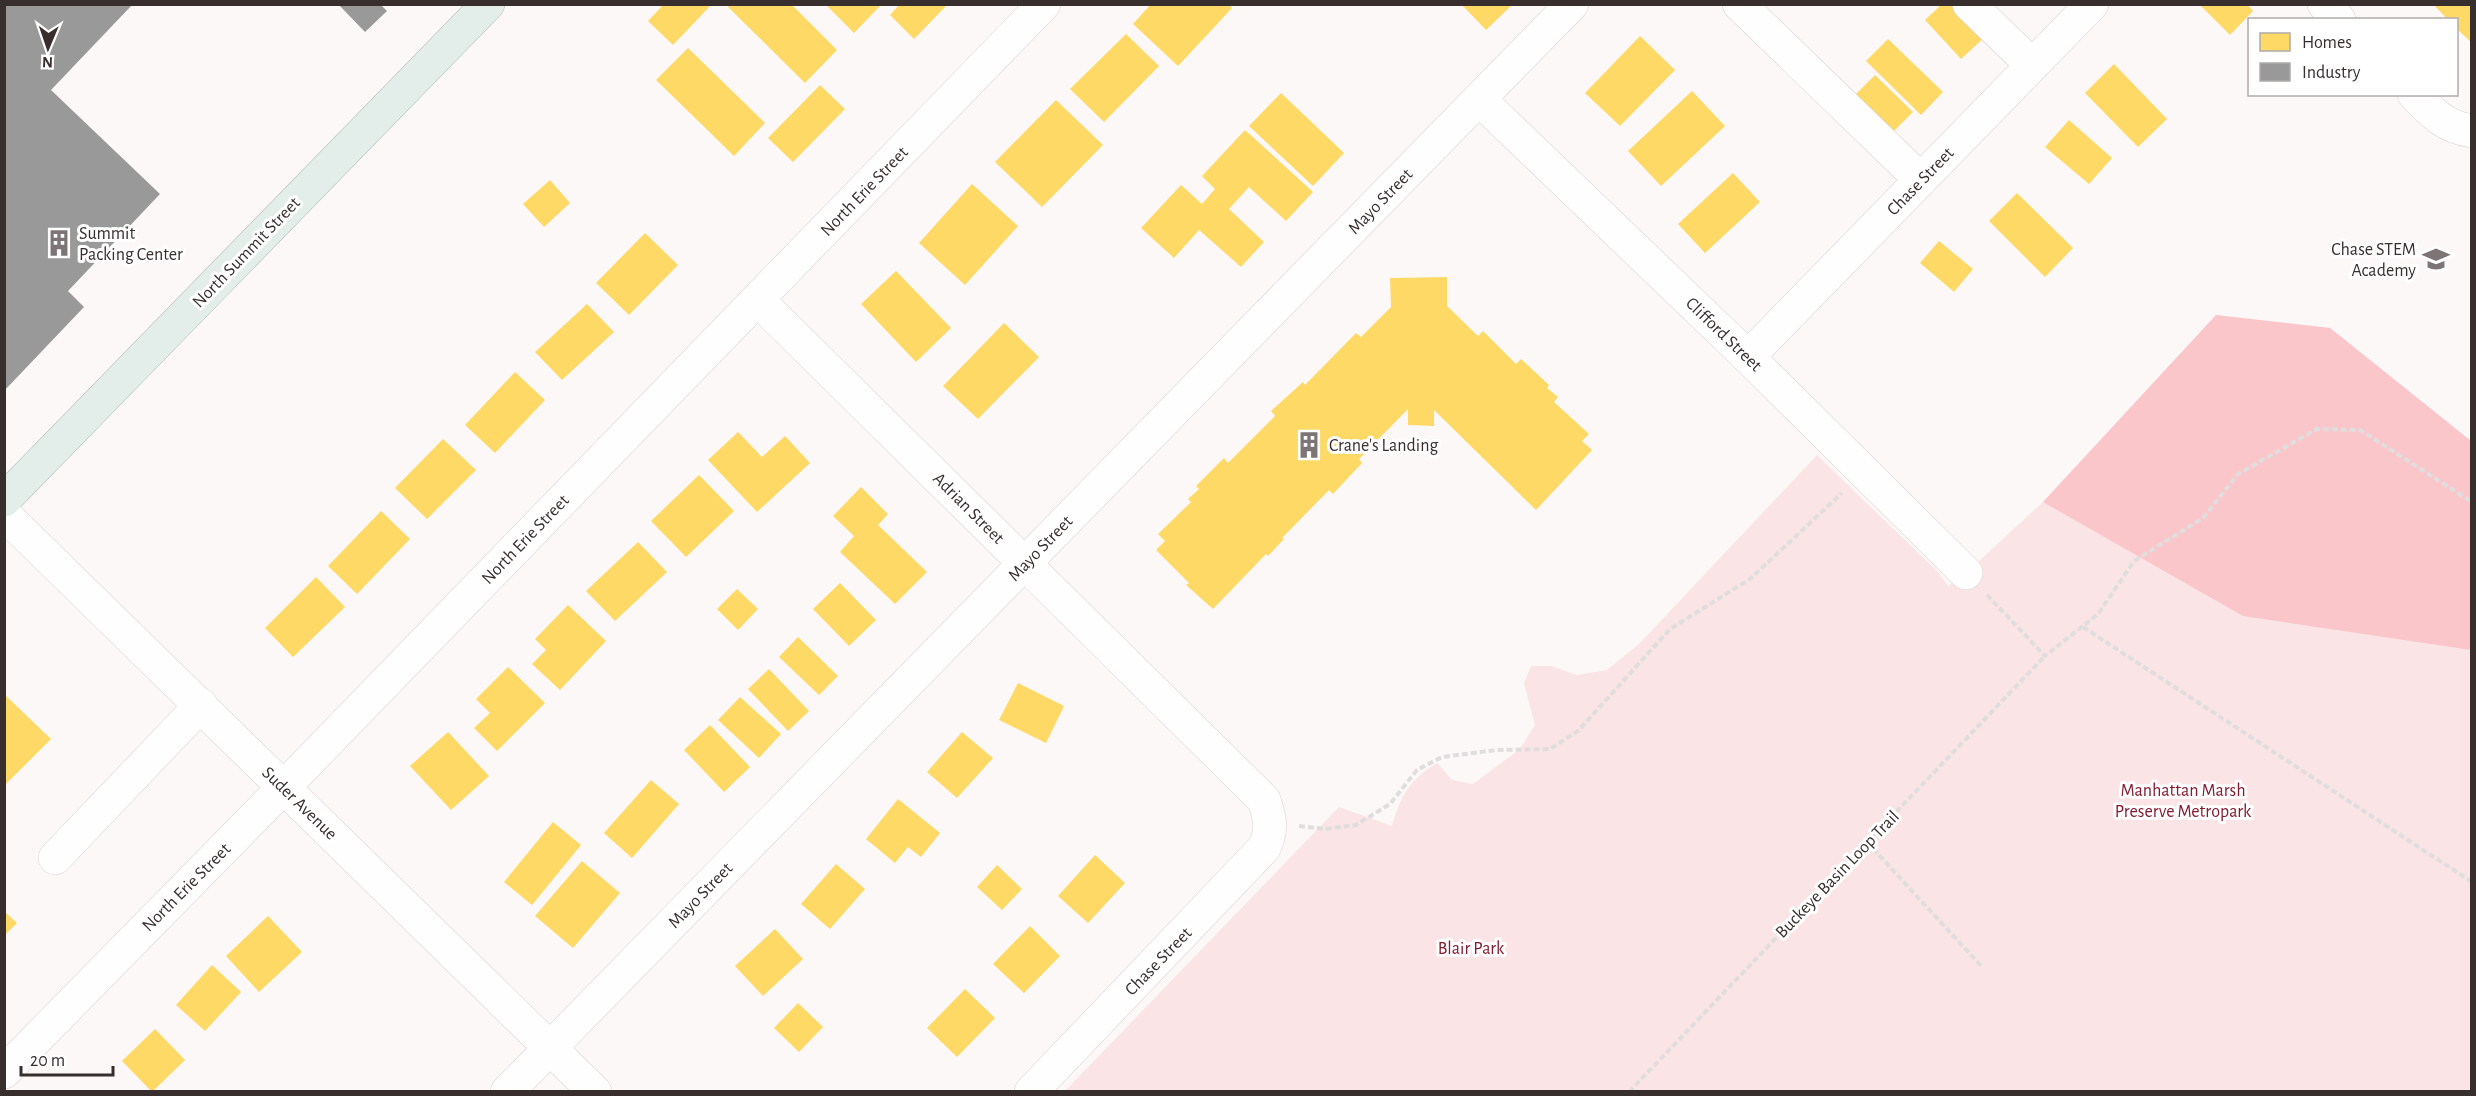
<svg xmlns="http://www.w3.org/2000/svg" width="2476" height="1096" viewBox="0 0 2476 1096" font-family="'Alegreya Sans',sans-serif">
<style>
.green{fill:#fbe4e5}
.forest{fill:#fbc6ca}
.homes{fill:#ffd966}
.industry{fill:#999}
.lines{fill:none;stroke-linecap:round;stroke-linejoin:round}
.minor-casing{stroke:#d7d0d0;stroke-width:34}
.major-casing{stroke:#a8b9b1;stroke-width:34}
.path{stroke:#dfdddd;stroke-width:4;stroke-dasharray:6 3;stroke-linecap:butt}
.minor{stroke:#fffefe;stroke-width:33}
.major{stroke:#e3eeea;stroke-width:33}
.labels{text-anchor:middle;stroke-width:6;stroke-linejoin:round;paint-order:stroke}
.street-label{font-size:18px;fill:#392e2e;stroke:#fff}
.poi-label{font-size:18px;fill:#392e2e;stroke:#fff;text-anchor:start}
.park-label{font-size:18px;fill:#841b30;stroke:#fff}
</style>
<rect width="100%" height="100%" fill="#fcf8f8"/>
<path class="green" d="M2216,315L2330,328L2471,441V1091L1064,1092L1339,807L1392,826C1401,795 1409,780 1437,763L1452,780L1473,784L1520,749L1535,725L1524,683L1531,666H1551L1577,675L1607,670L1639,644L1817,455L1938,572L1948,586L1966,573L2043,502Z"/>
<path class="forest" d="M2216,315L2330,328L2471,441V650L2243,616L2043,502Z"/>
<path class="homes" d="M664,4H712L673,45L648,21Z
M730,4H791L837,50L805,83L728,7Z
M825,4H882L854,33Z
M900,4H948L914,39L890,15Z
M1151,4H1228L1232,8L1178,66L1133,24Z
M1461,4H1513L1486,30Z
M1942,4H1956L1986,36L1961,59L1925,20Z
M2199,4H2247L2253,11L2230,35Z
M2433,4H2472V43L2456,28V20H2448Z
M1126,34L1159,66L1104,122L1070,89Z
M1640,36L1675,70L1620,126L1585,93Z
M1888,39L1943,92L1921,115L1866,61Z
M688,48L765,123L734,156L656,80Z
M2114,64L2167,119L2138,147L2085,93Z
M1875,75L1913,112L1891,134L1853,97Z
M820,85L845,109L793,162L768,138Z
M1692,91L1725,126L1661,186L1628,151Z
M1281,93L1344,153L1313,186L1249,126Z
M1056,100L1103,145L1042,207L995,162Z
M2069,120L2112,158L2089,184L2045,147Z
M1245,130L1313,192L1286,221L1249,187L1229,209L1264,242L1241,267L1199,230L1174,258L1141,228L1181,185L1202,204L1215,189L1202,176Z
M1733,173L1760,202L1705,253L1678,224Z
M550,180L570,203L544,227L523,204Z
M972,184L1018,226L965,285L919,243Z
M2017,193L2073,248L2045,277L1989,221Z
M645,233L678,265L629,315L596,283Z
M1939,241L1973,269L1954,292L1920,263Z
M896,271L951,328L916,362L861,304Z
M1447,277V306L1478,336L1483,331L1516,364L1521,359L1549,385L1547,388L1558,397L1554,402L1589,434L1582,441L1592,450L1536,510L1434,410V426L1408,425V409L1359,459L1362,463L1333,494L1329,490L1282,538L1284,539L1268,556L1266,554L1213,609L1186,585L1189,583L1156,550L1165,541L1158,534L1191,502L1188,499L1199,489L1196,486L1224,458L1228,463L1275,416L1271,411L1303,382L1305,385L1356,333L1361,337L1391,307L1390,278Z
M587,304L614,332L562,380L535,352Z
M1004,323L1039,357L978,419L943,386Z
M515,372L545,400L495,453L465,425Z
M738,432L762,457L785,436L810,463L757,512L708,460Z
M443,439L476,470L427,519L395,488Z
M699,475L734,511L686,557L651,521Z
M861,487L888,514L878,525L927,572L895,604L840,552L854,536L833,516Z
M381,511L410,539L357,594L328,566Z
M638,542L667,572L615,621L586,591Z
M316,577L345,607L293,657L265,628Z
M840,583L876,620L849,646L813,609Z
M737,589L758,609L738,630L717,609Z
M568,605L606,641L560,690L532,664L546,650L535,639Z
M798,637L838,676L819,695L779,657Z
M508,667L545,703L497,751L474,728L490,713L476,699Z
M769,669L809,711L788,731L748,689Z
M1018,683L1064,706L1046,743L999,720Z
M4,694L51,739L4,786Z
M740,697L781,734L759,758L718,720Z
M710,725L750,767L724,792L684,750Z
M448,732L489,776L451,810L410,766Z
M962,732L993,758L957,798L927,772Z
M651,780L679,804L632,858L604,833Z
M898,799L940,833L921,857L908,847L895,863L866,839Z
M553,822L581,845L532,905L504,882Z
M1095,855L1125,883L1088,923L1058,896Z
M582,861L620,893L573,948L535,916Z
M836,864L865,889L830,929L801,904Z
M997,865L1022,889L1002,910L977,887Z
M4,911L17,923L4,936Z
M268,916L302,952L259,992L226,956Z
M1030,926L1060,956L1024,993L993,964Z
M775,929L803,959L763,996L735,966Z
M212,965L241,992L205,1031L176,1005Z
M965,989L995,1018L957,1057L927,1028Z
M798,1003L823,1027L799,1052L774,1028Z
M155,1029L185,1060L152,1092L122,1061Z"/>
<path class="industry" d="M4,4H133L51,90L160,194L68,291L84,307L4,391Z
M338,4H380L387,11L365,32Z"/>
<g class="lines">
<defs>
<path id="minor" d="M1739,4L1921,180
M1969,4L2032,65
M2324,4L2339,20
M2414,94C2432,113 2445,127 2472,131
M1479,99L1748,357L1966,573
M758,300L1264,800C1270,818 1273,830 1264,848L1031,1092
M1748,357L2092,4
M4,514L595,1092
M55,858L201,705
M4,1072L284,787L1044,4
M507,1092L1572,4"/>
<path id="major" d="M4,500L488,4"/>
</defs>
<use href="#minor" class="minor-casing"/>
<use href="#major" class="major-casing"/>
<path class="path" d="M1987,595L2045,656L2098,614L2134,561L2203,518L2238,474L2317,429L2360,430L2472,502
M2083,627L2472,882
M1299,826L1325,829L1356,825L1390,804L1417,770L1442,757L1496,750L1550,749L1578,731L1670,629L1750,579L1842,493
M1867,842L1982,967
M1629,1092L2045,656"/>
<use href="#minor" class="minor"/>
<use href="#major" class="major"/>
</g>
<defs>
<symbol id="building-bare" viewBox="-9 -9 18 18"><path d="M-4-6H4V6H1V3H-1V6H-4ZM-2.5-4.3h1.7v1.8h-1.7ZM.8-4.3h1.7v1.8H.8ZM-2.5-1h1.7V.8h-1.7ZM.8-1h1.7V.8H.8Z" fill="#7d7575" stroke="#fff" stroke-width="2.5" paint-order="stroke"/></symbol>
<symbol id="school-bare" viewBox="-9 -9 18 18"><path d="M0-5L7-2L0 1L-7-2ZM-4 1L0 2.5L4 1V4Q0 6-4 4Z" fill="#7d7575" stroke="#fff" stroke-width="2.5" paint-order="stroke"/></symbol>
</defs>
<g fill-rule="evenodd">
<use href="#building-bare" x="40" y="224" width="38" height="38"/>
<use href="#school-bare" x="2417" y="240" width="38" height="38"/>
<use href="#building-bare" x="1290" y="426" width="38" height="38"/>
</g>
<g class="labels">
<g class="street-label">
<text transform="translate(1920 181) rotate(-46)" y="6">Chase Street</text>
<text transform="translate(864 191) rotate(-46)" y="6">North Erie Street</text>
<text transform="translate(1380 201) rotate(-46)" y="6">Mayo Street</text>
<text transform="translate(246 252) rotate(-46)" y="6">North Summit Street</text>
<text transform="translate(1724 334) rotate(44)" y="6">Clifford Street</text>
<text transform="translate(969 508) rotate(45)" y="6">Adrian Street</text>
<text transform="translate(525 539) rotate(-46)" y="6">North Erie Street</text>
<text transform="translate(1040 548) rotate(-46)" y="6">Mayo Street</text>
<text transform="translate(300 803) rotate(44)" y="6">Suder Avenue</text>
<text transform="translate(1837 874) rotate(-46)" y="6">Buckeye Basin Loop Trail</text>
<text transform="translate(186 887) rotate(-45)" y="6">North Erie Street</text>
<text transform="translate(700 895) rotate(-46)" y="6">Mayo Street</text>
<text transform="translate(1158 961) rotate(-46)" y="6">Chase Street</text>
</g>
<g class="poi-label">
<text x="79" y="239">Summit<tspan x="79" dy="21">Packing Center</tspan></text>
<text x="2416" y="255" text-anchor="end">Chase STEM<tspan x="2416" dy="21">Academy</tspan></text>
<text x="1329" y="451">Crane's Landing</text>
</g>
<g class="park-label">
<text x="2183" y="796">Manhattan Marsh<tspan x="2183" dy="21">Preserve Metropark</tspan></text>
<text x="1471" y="954">Blair Park</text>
</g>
</g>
<rect width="2476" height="1096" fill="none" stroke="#392e2e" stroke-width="12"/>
<rect x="2248" y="18" width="210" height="78" fill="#ffffff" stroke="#b0abab" stroke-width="1.5"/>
<rect x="2260" y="33" width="30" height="18" fill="#ffd966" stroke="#b0abab" stroke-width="1.5"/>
<text x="2302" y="48" font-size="18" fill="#392e2e">Homes</text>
<rect x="2260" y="63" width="30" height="18" fill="#999999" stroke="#b0abab" stroke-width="1.5"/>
<text x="2302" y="78" font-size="18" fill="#392e2e">Industry</text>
<g transform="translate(48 48) rotate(182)" stroke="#ffffff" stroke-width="4.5" paint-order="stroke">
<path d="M0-4.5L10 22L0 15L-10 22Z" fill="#392e2e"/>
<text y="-9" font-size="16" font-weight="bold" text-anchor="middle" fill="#392e2e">N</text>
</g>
<path d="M21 1066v9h92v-9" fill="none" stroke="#392e2e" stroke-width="3"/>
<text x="30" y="1066" font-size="18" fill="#392e2e" stroke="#ffffff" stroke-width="4.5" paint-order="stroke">20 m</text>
</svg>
